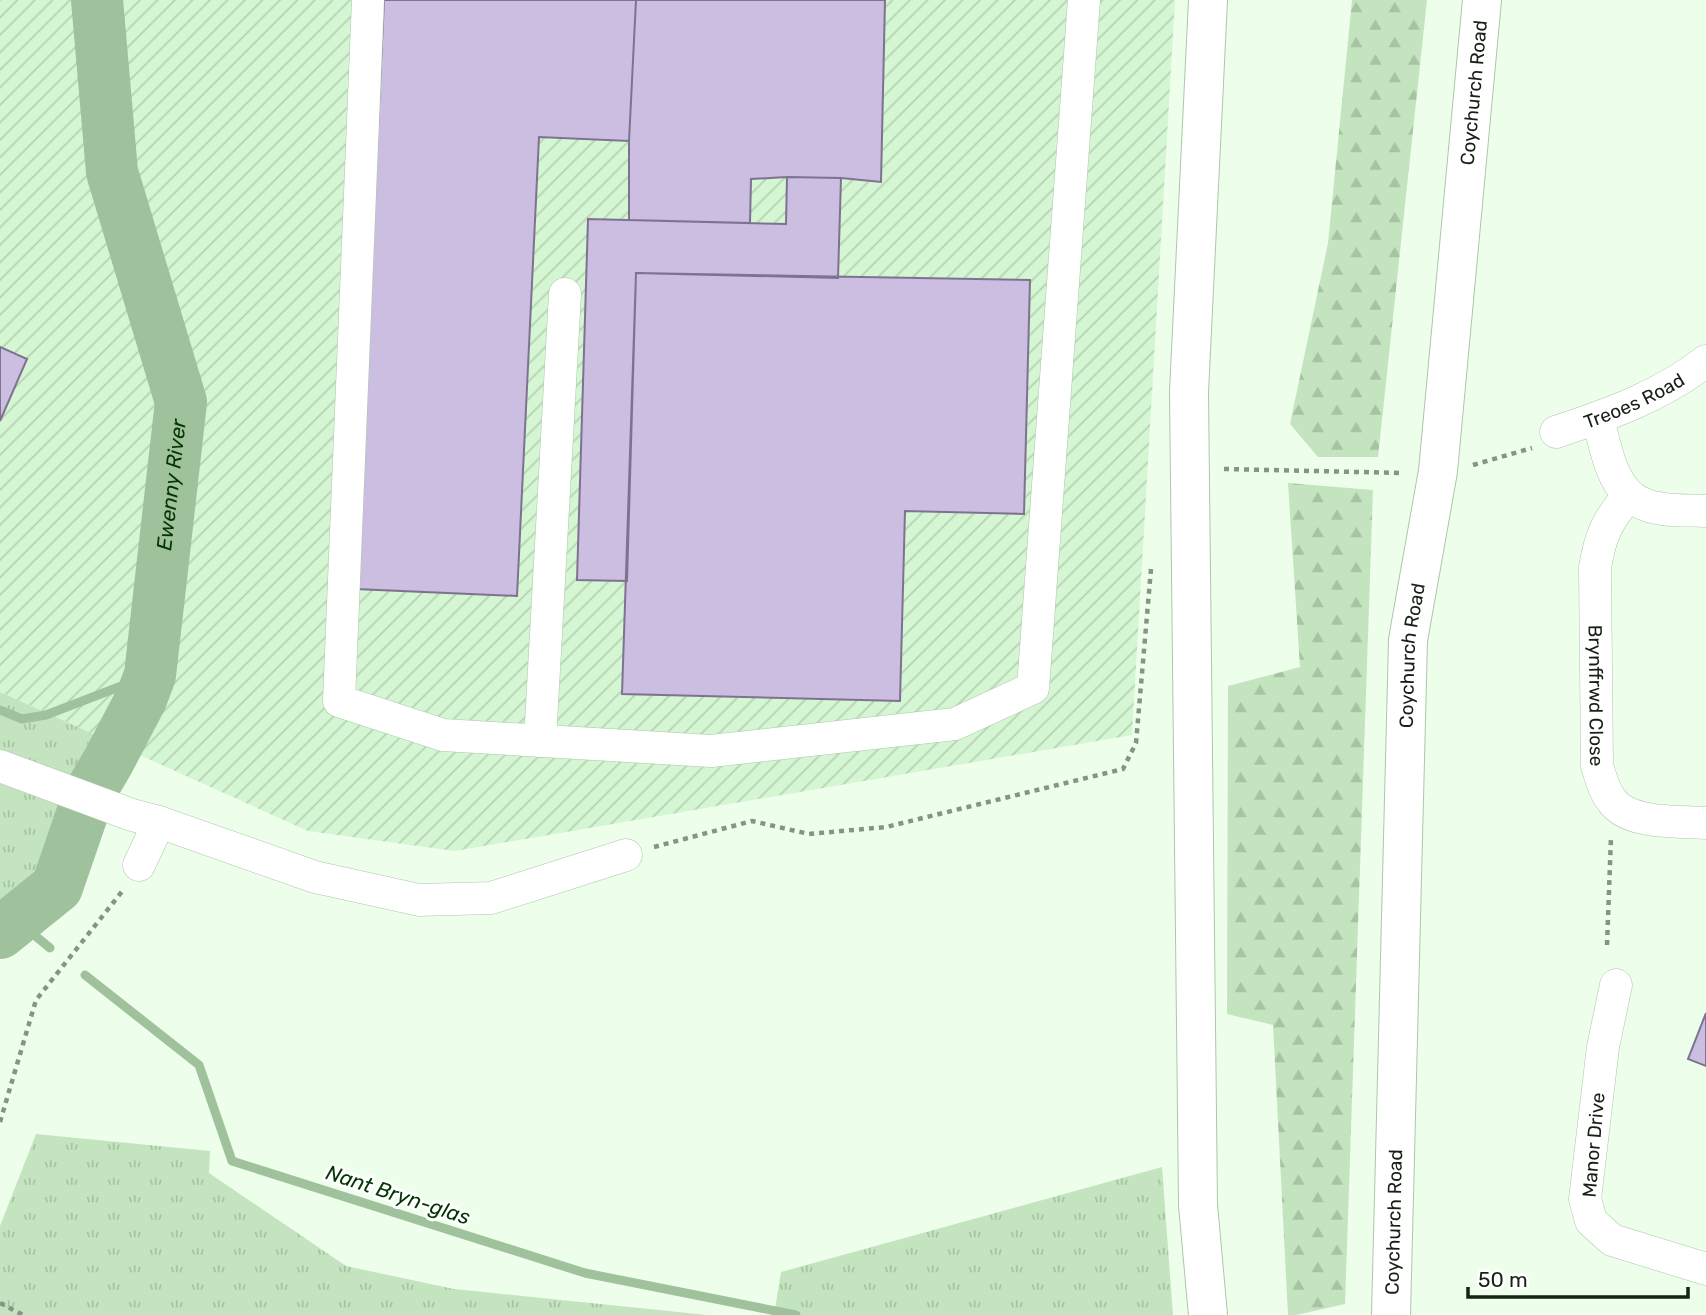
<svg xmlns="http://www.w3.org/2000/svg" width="1706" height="1315" viewBox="0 0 1706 1315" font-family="Rubik,sans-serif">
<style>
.industrial{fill:url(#industrial-furrows)}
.grass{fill:url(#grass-tufts)}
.forest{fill:url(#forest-firs)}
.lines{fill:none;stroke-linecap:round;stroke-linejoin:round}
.stream{stroke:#9fc19b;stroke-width:9}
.river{stroke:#9fc19b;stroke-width:52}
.building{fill:#cbbee0;stroke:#7e7291;stroke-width:2}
.minor-casing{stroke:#adc7aa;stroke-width:33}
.major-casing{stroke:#adc7aa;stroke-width:40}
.path{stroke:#869484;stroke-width:4.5;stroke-dasharray:5 5;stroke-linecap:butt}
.minor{stroke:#fff;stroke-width:32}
.major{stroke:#fff;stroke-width:38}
.labels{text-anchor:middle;stroke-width:6;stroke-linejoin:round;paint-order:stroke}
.street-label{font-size:19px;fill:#162015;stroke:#fff}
.water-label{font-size:21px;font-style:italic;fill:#033603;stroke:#fff}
</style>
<defs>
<pattern id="industrial-furrows" width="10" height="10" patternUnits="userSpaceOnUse" patternTransform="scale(1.75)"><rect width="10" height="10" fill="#d5f6d2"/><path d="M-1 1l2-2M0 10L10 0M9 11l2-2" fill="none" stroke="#b6d3b3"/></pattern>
<pattern id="grass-tufts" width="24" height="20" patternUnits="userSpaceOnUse" patternTransform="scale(1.75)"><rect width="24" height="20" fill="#c3e4bf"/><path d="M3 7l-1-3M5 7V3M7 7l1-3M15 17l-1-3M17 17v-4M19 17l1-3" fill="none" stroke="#a7c3a3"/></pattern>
<pattern id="forest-firs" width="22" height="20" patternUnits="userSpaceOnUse" patternTransform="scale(1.75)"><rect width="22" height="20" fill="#c3e4bf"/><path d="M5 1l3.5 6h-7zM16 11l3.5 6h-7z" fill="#a7c3a3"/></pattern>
</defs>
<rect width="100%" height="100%" fill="#edfeeb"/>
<path class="industrial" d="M0,0H1175L1132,735L455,851L308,831L0,692Z"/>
<path class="grass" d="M0,692L100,737L32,892L0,917Z
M36,1134L210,1151L209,1173L346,1266L454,1289L707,1315H0V1226Z
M1162,1167L1173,1315H774L781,1272Z"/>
<path class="forest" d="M1352,0H1427L1378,457H1318L1290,424L1328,243Z
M1288,483L1373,490L1345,1304L1296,1315H1288L1273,1025L1227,1014L1228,686L1300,667Z"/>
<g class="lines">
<path class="stream" d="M0,710L22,719L46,715L150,675
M16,920L50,948
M85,975L199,1065L232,1161L585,1273L796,1315"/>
<path class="river" id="s1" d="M0,933L57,887L89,794L108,762L141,699L150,675L181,402L112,172L97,0"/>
</g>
<path class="building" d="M384,0H636L629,141L539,137L517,596L356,589Z
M636,0H885L881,182L841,178L787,177L751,179L750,223L629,220V141Z
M787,177L841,178L838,278L636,273L627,581L577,580L588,219L786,224Z
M636,273L1030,280L1024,514L905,511L900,701L622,694Z
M0,347L27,359L0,421Z
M1706,1013V1066L1688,1059Z"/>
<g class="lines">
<defs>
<g id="minor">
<path d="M368,0L339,701L443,735L711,751L955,724L1033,688L1084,0"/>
<path d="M1598,418C1606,449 1612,494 1646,505C1664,512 1687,510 1706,511"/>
<path id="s2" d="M1556,432C1610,414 1661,396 1706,361"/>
<path id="s3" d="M1628,496C1607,521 1600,536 1595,568L1597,766C1601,778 1604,791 1612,801C1630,825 1679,821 1706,823"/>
<path d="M540,741L565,294"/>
<path d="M0,766L132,815L159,822"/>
<path d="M139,865L159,822L315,877L419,900L491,898L626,855"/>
<path d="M1616,985L1603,1047L1585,1199L1591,1221L1612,1240L1706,1269"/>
</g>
<g id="major">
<path d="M1208,0L1189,392L1198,1205L1208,1315"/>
<path id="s4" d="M1391,1315L1408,640L1438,471L1482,0"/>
</g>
</defs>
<use href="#minor" class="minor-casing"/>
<use href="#major" class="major-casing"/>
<path class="path" d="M1473,465L1532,448
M1224,469L1404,473
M654,847L752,821L809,834L886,827L1123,769L1136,743L1151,569
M1607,945L1611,837
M0,1122L36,1000L124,889
M0,1303L23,1315"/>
<use href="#minor" class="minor"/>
<use href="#major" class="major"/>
</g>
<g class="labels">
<g class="street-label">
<text dy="7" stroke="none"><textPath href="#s4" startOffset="1227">Coychurch Road</textPath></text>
<text dy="7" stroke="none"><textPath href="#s2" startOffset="84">Treoes Road</textPath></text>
<text dy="7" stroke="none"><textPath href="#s4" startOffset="660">Coychurch Road</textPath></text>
<text dy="7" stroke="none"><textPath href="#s3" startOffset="208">Brynffrwd Close</textPath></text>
<text transform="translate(1593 1145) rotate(-85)" y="7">Manor Drive</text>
<text dy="7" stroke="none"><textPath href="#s4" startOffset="93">Coychurch Road</textPath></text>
</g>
<g class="water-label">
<text dy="7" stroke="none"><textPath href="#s1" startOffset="497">Ewenny River</textPath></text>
<text transform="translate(398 1195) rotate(18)" y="7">Nant Bryn-glas</text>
</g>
</g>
<path d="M1468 1287v10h220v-10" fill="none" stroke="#162015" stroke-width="3.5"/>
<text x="1478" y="1287" font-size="21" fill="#162015" stroke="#ffffff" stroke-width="5" paint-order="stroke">50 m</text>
</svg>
